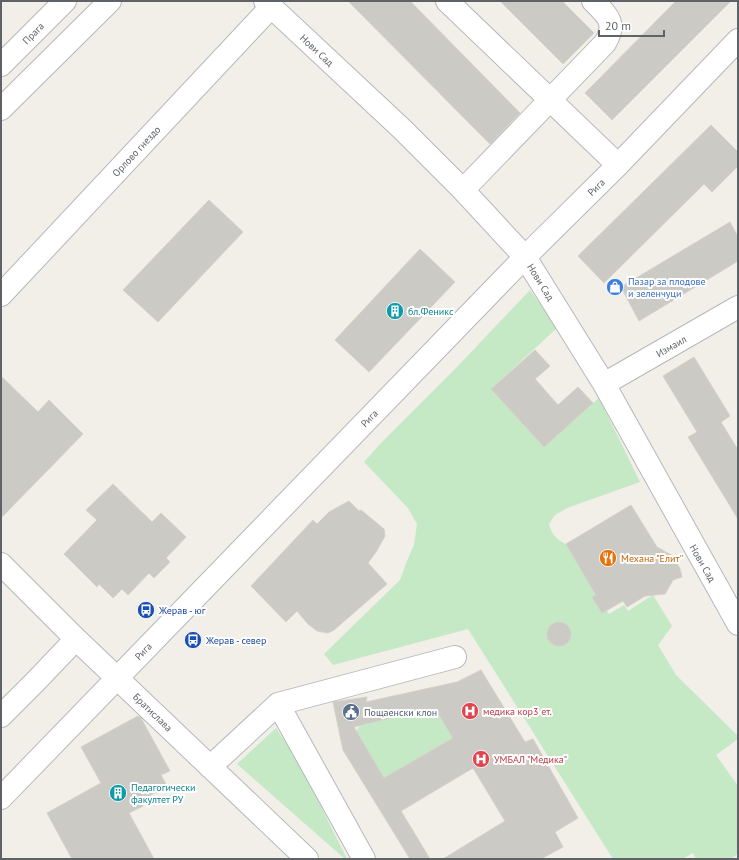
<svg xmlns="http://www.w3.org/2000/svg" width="739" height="860" viewBox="0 0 739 860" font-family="'PT Sans',sans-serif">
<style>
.green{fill:#c5e8c5}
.building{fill:#cccac5;stroke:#d6d1c6;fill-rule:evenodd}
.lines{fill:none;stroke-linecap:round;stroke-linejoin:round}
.minor-casing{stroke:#b5b8bc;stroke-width:24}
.minor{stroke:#fff;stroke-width:22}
.labels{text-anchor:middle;stroke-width:4;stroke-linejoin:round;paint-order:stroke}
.street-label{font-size:10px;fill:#5f6368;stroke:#fff}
.shop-label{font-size:10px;fill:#366cbe;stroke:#fff;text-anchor:start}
.culture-label{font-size:10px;fill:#0d838f;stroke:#fff;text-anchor:start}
.food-label{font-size:10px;fill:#c56008;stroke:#fff;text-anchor:start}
.transit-label{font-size:10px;fill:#164399;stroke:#fff;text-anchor:start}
.health-label{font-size:10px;fill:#be3a42;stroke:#fff;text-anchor:start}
.service-label{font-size:10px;fill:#4e5e75;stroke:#fff;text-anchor:start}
</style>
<rect width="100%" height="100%" fill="#f1efe8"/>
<path class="green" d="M530,290L557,328L491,389L544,447L599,398L640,482L567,508L555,515L549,524C551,534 557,540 566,544L609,614L624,605L628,611L653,595L672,626L658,645L676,675L738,736V739L716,755L738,786V854L730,859H696L693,853L682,859H613L468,629L333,665L324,654L400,580L407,561L414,545L417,524L408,508L364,462L382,442L457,367Z
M418,711L424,716L439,715L453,738L384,778L356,731L360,726Z
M276,728L305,772L323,811L347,859H345L237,764Z"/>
<path class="building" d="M348,1H410L520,113L490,144Z
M500,1H562L594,33L563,64Z
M676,1H731L612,120L585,93Z
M711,125L738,152V166L712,192L704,184L604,283L578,256Z
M209,200L243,232L158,322L123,290Z
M730,222L738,237V261L639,321L621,287Z
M420,249L455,282L369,372L335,340Z
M535,350L550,366L535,379L558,405L578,387L593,403L544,447L491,389Z
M694,357L730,416L721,422L738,450V519L688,437L697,432L663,376Z
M1,376L38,412L49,400L83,434L1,518Z
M113,484L152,522L161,513L186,537L166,558L170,562L154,578L149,573L128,595L122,589L113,598L99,584L97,587L64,554L97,520L86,510Z
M349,501L359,511L361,510L384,529L385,536L376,552L368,563L387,584L334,630L328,633L317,631L308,624L297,611L286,622L251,586L313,520L317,524L329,512Z
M631,505L657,547L673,556L680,569L682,577L673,580L665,594L645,596L627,607L623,601L602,613L592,597L596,595L566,544Z
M547 634a12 12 0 1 1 24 0a12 12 0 1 1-24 0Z
M481,670L525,742L533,739L578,818L555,832L563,847L541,859H443L505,821L473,768L401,811L430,859H410L343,750L333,702L367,697L366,702L457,682ZM418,711L424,716L439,715L453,738L384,778L354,727Z
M138,716L141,718L170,771L161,775L167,786L140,801L143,806L129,813L154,859H72L47,813L101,783L81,747Z"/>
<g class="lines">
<defs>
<path id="minor" d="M265,1L402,129L463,190L525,257L604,384L738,624
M447,1L618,165
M1,65L65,1
M1,109L110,1
M463,190L605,43C617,23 608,16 593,1
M1,295L271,7
M604,384L738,307
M1,564L76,639L307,859
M278,704L364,859
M1,716L36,681L76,639
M210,767L278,704L455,657
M1,798L525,257L618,165L738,40"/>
</defs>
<use href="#minor" class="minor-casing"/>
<use href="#minor" class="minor"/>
</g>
<defs>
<symbol id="shop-disc" viewBox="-11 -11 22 22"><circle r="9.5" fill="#3f7fe0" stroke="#fff"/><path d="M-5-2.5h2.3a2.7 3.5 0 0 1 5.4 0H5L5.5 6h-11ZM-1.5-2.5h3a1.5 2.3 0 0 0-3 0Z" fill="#fff"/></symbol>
<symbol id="building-disc" viewBox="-11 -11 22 22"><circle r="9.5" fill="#0f9aa8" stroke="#fff"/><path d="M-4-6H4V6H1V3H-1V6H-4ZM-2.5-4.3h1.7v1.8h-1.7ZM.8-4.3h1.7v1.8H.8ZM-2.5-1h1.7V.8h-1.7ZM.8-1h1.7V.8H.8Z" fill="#fff"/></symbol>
<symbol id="restaurant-disc" viewBox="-11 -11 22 22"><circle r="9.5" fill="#e8710a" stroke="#fff"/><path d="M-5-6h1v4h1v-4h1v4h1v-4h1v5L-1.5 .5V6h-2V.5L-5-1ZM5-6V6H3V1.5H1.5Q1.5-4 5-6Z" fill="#fff"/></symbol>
<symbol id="bus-disc" viewBox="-11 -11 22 22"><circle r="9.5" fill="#1a4fb4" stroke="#fff"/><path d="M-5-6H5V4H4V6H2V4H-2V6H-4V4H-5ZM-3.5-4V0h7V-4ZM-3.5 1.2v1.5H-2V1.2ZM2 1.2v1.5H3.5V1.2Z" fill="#fff"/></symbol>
<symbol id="hospital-disc" viewBox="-11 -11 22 22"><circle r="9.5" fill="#e0444e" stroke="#fff"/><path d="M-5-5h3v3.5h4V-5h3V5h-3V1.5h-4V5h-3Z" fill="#fff"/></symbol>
<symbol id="civic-disc" viewBox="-11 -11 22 22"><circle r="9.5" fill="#5c6f8a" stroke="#fff"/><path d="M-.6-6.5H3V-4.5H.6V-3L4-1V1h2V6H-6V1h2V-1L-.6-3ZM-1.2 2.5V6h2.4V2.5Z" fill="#fff"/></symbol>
</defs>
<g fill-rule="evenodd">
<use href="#shop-disc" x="605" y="277" width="20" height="20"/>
<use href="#building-disc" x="385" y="301" width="20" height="20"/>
<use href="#restaurant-disc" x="598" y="548" width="20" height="20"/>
<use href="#bus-disc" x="136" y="600" width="20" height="20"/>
<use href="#bus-disc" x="183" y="630" width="20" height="20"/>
<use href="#hospital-disc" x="460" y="701" width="20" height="20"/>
<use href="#civic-disc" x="341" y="702" width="20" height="20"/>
<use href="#hospital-disc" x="471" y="749" width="20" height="20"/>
<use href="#building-disc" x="108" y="783" width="20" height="20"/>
</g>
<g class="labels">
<g class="street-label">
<text transform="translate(33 33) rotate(-45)" y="4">Прага</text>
<text transform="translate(317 50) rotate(43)" y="4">Нови Сад</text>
<text transform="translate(136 151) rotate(-47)" y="4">Орлово гнездо</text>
<text transform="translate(596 187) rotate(-44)" y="4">Рига</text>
<text transform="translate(541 282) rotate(58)" y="4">Нови Сад</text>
<text transform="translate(671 346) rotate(-30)" y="4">Измаил</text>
<text transform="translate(369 418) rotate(-46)" y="4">Рига</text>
<text transform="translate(703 563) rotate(60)" y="4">Нови Сад</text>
<text transform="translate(143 651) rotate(-46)" y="4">Рига</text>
<text transform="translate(153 712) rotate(44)" y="4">Братислава</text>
</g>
<g class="shop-label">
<text x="628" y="285">Пазар за плодове<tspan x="628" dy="12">и зеленчуци</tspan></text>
</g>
<g class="culture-label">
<text x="408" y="315">бл.Феникс</text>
<text x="131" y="791">Педагогически<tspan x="131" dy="12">факултет РУ</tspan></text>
</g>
<g class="food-label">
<text x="621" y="562">Механа "Елит''</text>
</g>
<g class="transit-label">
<text x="159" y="614">Жерав - юг</text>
<text x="206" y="644">Жерав - север</text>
</g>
<g class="health-label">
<text x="483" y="715">медика кор3 ет.</text>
<text x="494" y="763">УМБАЛ "Медика"</text>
</g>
<g class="service-label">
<text x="364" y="716">Пощаенски клон</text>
</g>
</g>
<rect width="739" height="860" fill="none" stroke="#5f6368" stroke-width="4"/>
<path d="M599 30v6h65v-6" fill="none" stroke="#5f6368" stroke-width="2"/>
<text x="605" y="30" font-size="12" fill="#5f6368" stroke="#ffffff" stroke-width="3" paint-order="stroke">20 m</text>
</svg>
